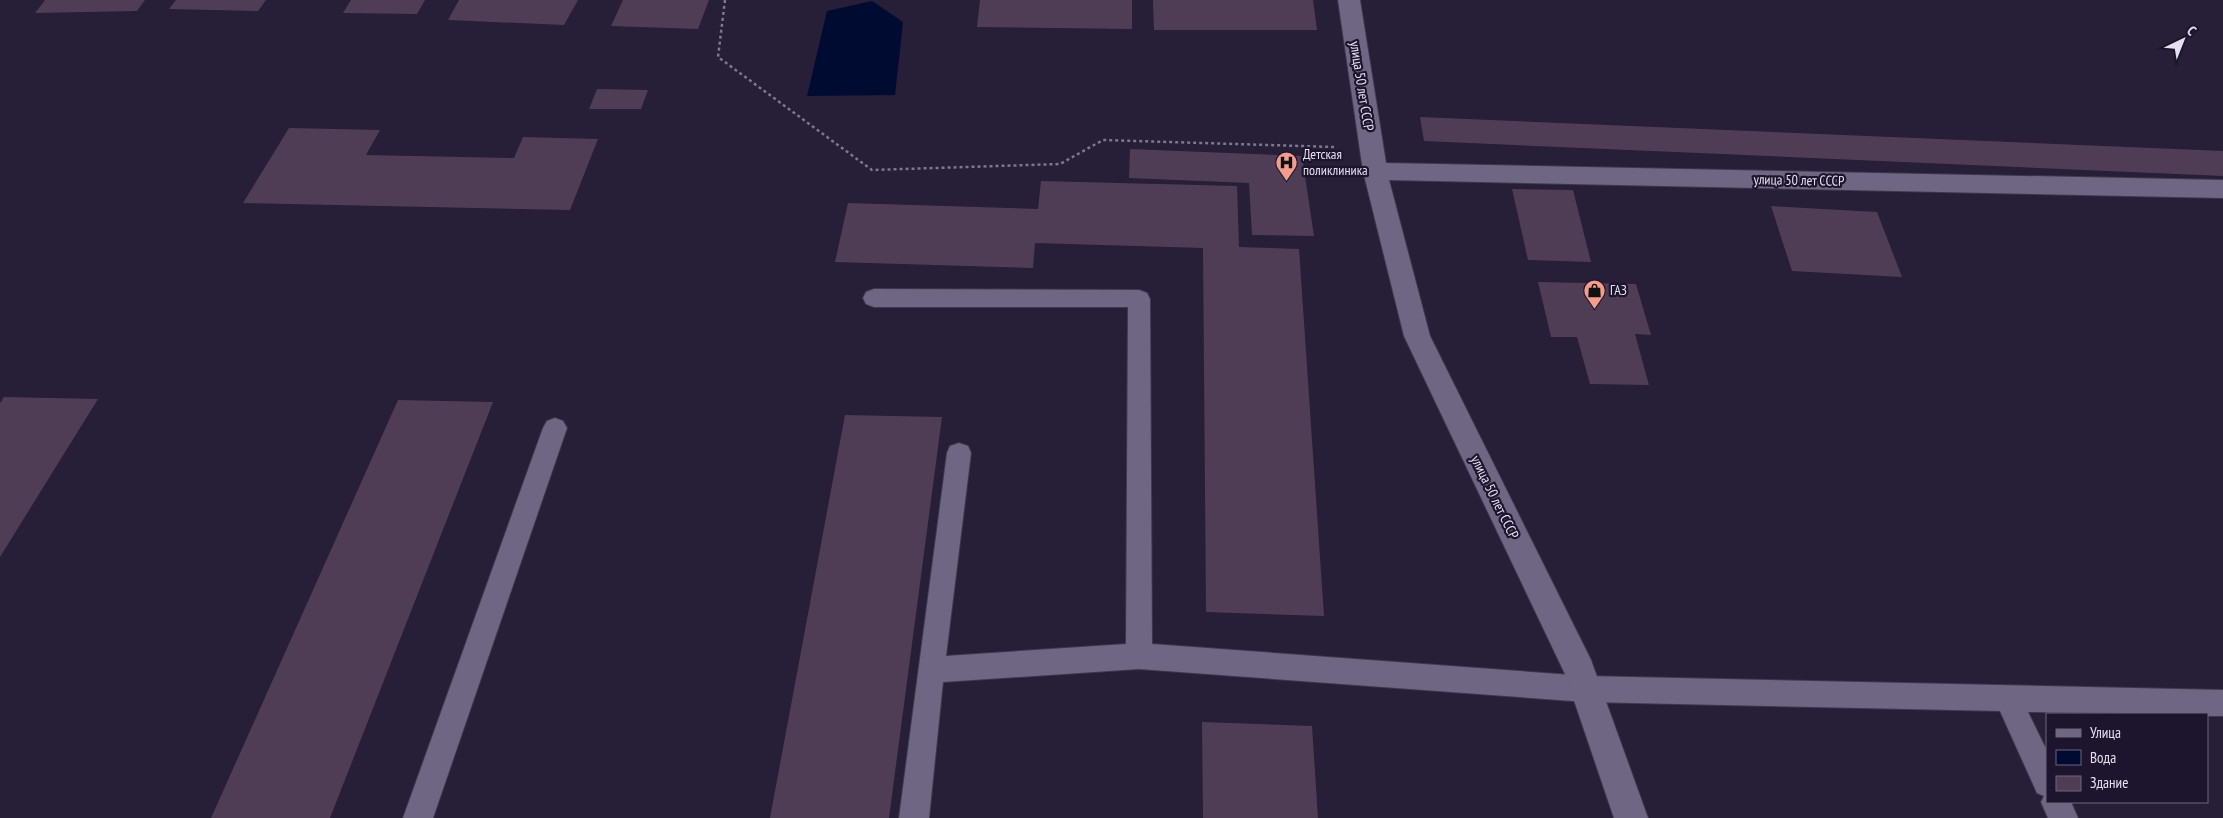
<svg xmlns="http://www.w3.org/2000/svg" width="2223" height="818" viewBox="0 0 2223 818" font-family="'PT Sans Narrow',sans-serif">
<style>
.water{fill:#000b31}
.building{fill:#4f3d55}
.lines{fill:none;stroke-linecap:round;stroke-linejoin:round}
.service-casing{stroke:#3f384c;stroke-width:2}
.minor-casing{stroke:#3f384c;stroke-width:2}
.path{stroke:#7f778d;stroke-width:2.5;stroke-dasharray:3 3;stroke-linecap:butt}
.service{fill:#6f6683;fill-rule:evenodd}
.minor{fill:#6f6683;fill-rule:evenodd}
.labels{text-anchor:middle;stroke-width:4.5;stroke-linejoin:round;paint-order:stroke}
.street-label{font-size:14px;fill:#e5e0f1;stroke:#1d152d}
.poi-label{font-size:14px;fill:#e5e0f1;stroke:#1d152d;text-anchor:start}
</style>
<rect width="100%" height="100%" fill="#271e37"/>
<path class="water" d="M872,1L903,22L895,95L807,96L827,11Z"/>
<path class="building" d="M45,0H145L137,11L35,13Z
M176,0H266L258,11L169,9Z
M351,0H425L417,14L343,13Z
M459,0H578L564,25L448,20Z
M623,0H709L698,29L611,26Z
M980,0H1132V29L977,27Z
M1153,0H1313L1317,30H1154Z
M597,89L648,90L641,109H589Z
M1420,117L2223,151V176L1424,141Z
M289,128L380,130L366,155L514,158L523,137L598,139L570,210L243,203Z
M1130,149L1302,156L1314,236L1252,235L1249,183L1129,178Z
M1041,181L1237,186L1239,247L1299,249L1324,616L1206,612L1203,248L1035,243L1033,268L835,262L848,203L1038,209Z
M1512,189L1573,190L1591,262L1528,260Z
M1771,206L1877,212L1902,277L1792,271Z
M1538,282L1636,284L1651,335L1635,334L1649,385L1590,384L1577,337H1551Z
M4,397L98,399L0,557V403Z
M398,400L493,402L330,818H211Z
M845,415L942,417L889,818H770Z
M1202,722L1312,726L1318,818H1203Z"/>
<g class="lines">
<defs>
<path id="service" d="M874,289L1139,290L1147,293L1150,299L1152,644L1586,676L2223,690V716H2207V714L2028,712L2047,751V802H2071L2078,818H2048L2041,802L2044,796L2037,793L2000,711L1586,702L1139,669L943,682L929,818H899L947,453L950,446L959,443L968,446L971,453L946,656L1126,644L1128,307H874L866,304L863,298L866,292Z
M555,418L563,421L567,428L433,818H403L543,428L547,421Z"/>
<path id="minor" d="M1338,0H1360L1386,163L2223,180V198L1389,180L1430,336L1591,660L1648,818H1614L1565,674L1404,336L1363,171Z"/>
</defs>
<use href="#service" class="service-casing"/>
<use href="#minor" class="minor-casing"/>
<path class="path" d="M725,0L718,57L872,170L1060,164L1103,140L1334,147"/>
<use href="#service" class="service"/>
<use href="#minor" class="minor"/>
</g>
<defs>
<symbol id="hospital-pin" viewBox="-11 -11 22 30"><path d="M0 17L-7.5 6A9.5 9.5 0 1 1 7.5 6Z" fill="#f49d8d" stroke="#1d152d"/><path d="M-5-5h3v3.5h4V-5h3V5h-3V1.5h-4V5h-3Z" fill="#111"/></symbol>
<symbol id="shop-pin" viewBox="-11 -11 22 30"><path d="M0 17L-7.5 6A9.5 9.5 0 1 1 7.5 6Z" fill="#f49d8d" stroke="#1d152d"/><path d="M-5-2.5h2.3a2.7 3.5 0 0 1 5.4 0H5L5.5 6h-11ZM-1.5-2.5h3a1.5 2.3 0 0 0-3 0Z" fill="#111"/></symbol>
</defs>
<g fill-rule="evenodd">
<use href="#hospital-pin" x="1274" y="150" width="25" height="34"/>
<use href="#shop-pin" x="1582" y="278" width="25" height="34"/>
</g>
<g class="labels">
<g class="street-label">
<text transform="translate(1362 86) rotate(81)" y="5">улица 50 лет СССР</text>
<text transform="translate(1799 180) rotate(1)" y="5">улица 50 лет СССР</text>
<text transform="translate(1495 497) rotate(64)" y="5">улица 50 лет СССР</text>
</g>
<g class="poi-label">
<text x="1303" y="159">Детская<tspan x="1303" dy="16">поликлиника</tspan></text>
<text x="1610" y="295">ГАЗ</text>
</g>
</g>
<rect x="2046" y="713" width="162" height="90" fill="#1d152d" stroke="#6d667b"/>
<rect x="2056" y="729" width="25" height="8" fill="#6f6683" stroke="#6d667b"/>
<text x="2090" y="738" font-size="15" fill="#e5e0f1">Улица</text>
<rect x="2056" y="750" width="25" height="15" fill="#000b31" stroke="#6d667b"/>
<text x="2090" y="763" font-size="15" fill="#e5e0f1">Вода</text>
<rect x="2056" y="776" width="25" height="15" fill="#4f3d55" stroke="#6d667b"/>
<text x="2090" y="788" font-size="15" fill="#e5e0f1">Здание</text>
<g transform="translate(2183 40) rotate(43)" stroke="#1d152d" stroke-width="4" paint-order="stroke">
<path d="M0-4L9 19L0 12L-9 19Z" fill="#e5e0f1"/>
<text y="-8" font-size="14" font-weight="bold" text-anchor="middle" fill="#e5e0f1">С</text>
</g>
</svg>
